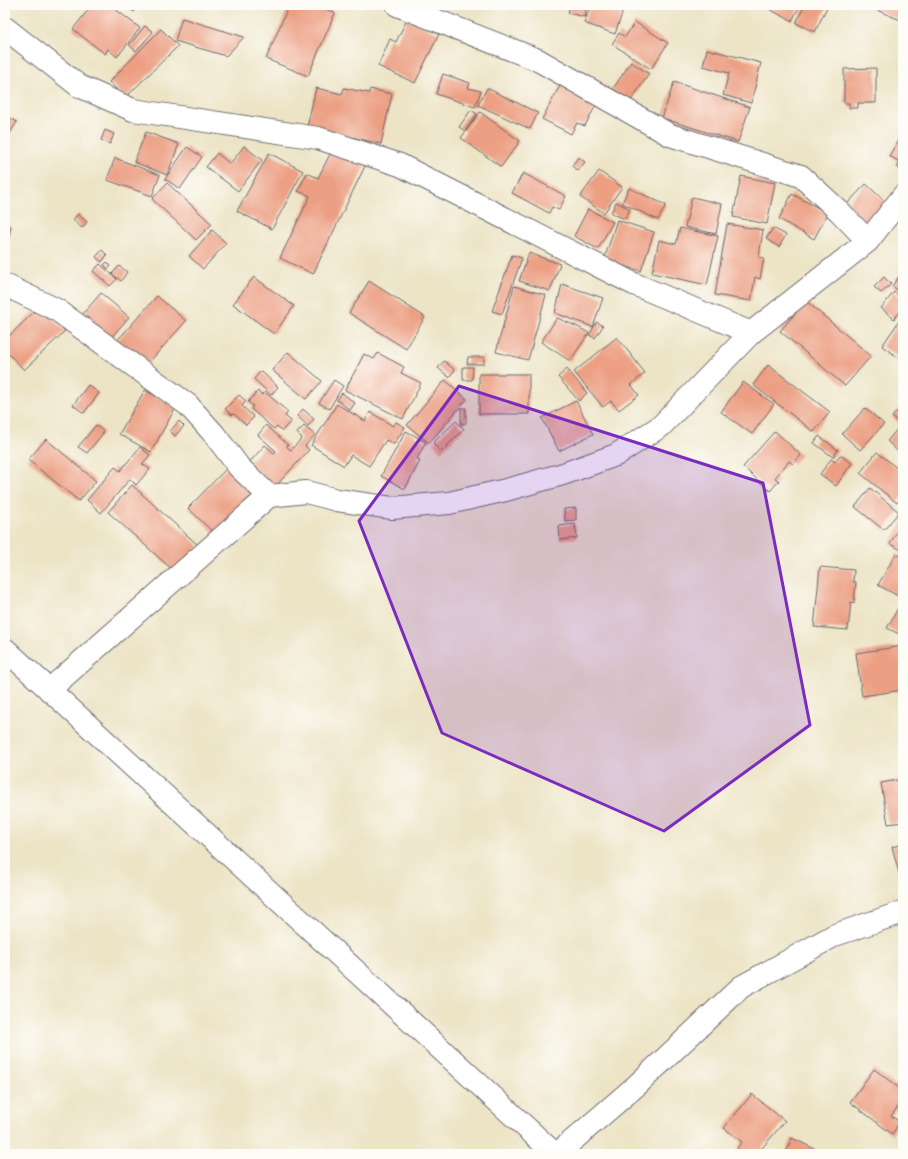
<svg xmlns="http://www.w3.org/2000/svg" width="908" height="1159" viewBox="0 0 908 1159" font-family="'IM FELL Double Pica',serif">
<style>
.building{fill:#ec9f83}
.lines{fill:none;stroke-linecap:round;stroke-linejoin:round}
.street-casing{stroke:#69666c;stroke-width:24}
.street{stroke:#fff;stroke-width:22}
.marked{fill:#7b2cbf;fill-opacity:0.2;stroke:#7b2cbf;stroke-width:3;stroke-linejoin:round}
</style>
<rect width="100%" height="100%" fill="#fdfcf7"/>
<filter id="ink" filterUnits="userSpaceOnUse"><feTurbulence type="fractalNoise" baseFrequency=".025" numOctaves="2"/><feDisplacementMap in="SourceGraphic" scale="8" xChannelSelector="R" yChannelSelector="G"/><feConvolveMatrix kernelMatrix="1 2 1 2 8 2 1 2 1" color-interpolation-filters="sRGB"/></filter>
<filter id="wash" filterUnits="userSpaceOnUse"><feTurbulence type="fractalNoise" baseFrequency=".012" numOctaves="4" result="noise"/><feDisplacementMap in="SourceGraphic" scale="16" xChannelSelector="R" yChannelSelector="G"/><feGaussianBlur stdDeviation="0.9" result="paint"/><feColorMatrix in="noise" values="0 0 0 0 0 0 0 0 0 0 0 0 0 0 0 0 0 1.4 0 .05"/><feComposite in="paint" operator="in"/></filter>
<g filter="url(#wash)">
<rect width="100%" height="100%" fill="#ede4c6"/>
<g id="blocks">
<path class="building" d="M92,5H110L140,28L117,57L108,49L105,54L73,29Z
M125,5H139L134,12Z
M289,5H316L335,13L308,76L266,59Z
M570,5H587L585,17L568,13Z
M591,5H625L615,34L584,23Z
M761,5H800L792,21Z
M805,5H828L815,32L796,23Z
M876,5H903V21L874,9Z
M182,18L244,37L226,56L175,41Z
M407,19L439,34L415,83L378,66L390,39L396,42Z
M635,22L668,43L651,69L612,44L619,33L625,37Z
M145,26L153,32L136,51L129,45Z
M161,29L178,46L125,98L109,82Z
M707,49L761,63L751,103L723,95L729,73L703,66Z
M631,62L649,74L628,105L610,93Z
M876,68V103H858V108H849V103H844V69Z
M443,74L470,83L468,88L481,91L475,107L436,94Z
M674,82L750,107L738,142L662,118Z
M561,84L597,103L585,126L577,123L571,134L542,119Z
M316,88L342,94L344,88L369,93L370,89L392,94L381,144L307,127Z
M487,88L538,113L530,129L478,105Z
M471,110L477,114L465,131L459,127Z
M480,112L520,141L501,167L461,138Z
M5,115L17,122L5,141Z
M105,130L114,134L110,144L101,140Z
M146,132L179,144L167,175L134,162Z
M903,133V171L897,167L900,162L889,156Z
M244,146L262,160L238,191L206,167L217,153L230,164Z
M187,147L202,157L180,189L165,179Z
M333,148L366,164L313,274L280,258L310,196L298,191L307,173L318,178Z
M269,153L303,171L272,229L237,211Z
M578,157L585,162L578,171L572,166Z
M115,158L160,175L152,196L107,180Z
M599,171L622,187L604,213L580,197Z
M523,173L566,196L559,210L552,207L549,213L512,193Z
M741,176L775,183L767,224L733,217Z
M167,183L212,224L196,240L152,199Z
M866,184L888,204L865,228L844,207Z
M629,188L666,205L658,220L622,203Z
M792,194L828,213L814,239L779,219Z
M692,197L722,204L716,234L685,227Z
M616,202L630,209L625,219L611,213Z
M588,209L613,222L598,249L574,236Z
M78,214L87,222L82,228L73,220Z
M617,220L654,232L641,271L604,260Z
M727,224L763,230L759,257L764,258L760,279L755,277L751,301L715,295Z
M5,225L11,226L6,251H5Z
M680,228L718,236L707,285L652,273L659,240L676,244Z
M773,228L786,235L779,247L766,239Z
M212,230L226,243L203,269L189,256Z
M102,250L107,255L102,262L96,257Z
M529,253L560,264L550,291L519,281Z
M512,255L522,258L502,314L492,311Z
M107,262L111,266L108,269L104,265Z
M100,264L117,279L110,286L93,271Z
M119,266L127,272L121,281L112,274Z
M903,271V294L892,286Z
M254,277L294,306L274,334L233,304Z
M884,277L891,284L881,293L874,287Z
M369,281L425,317L406,349L349,313Z
M562,284L603,298L593,327L555,313Z
M514,286L546,295L528,360L496,352Z
M894,292L903,299V308L894,319L881,308Z
M101,293L129,317L110,339L81,316Z
M157,296L186,321L144,368L115,343Z
M806,301L871,356L845,386L780,331Z
M40,306L65,331L24,370L5,350V340Z
M903,315V361L882,346Z
M557,318L576,326L589,333L570,361L541,342Z
M597,322L603,326L595,338L589,335Z
M617,337L645,373L631,385L639,395L619,410L611,401L603,407L574,372Z
M288,352L322,381L306,399L272,370Z
M378,353L404,367L401,373L421,383L403,419L345,390L364,354L374,359Z
M468,357H484V364H467Z
M444,361L455,370L449,377L438,368Z
M768,365L830,412L814,432L753,385Z
M463,367H473L472,380H463Z
M567,369L587,393L579,401L558,377Z
M261,371L278,387L271,395L254,379Z
M479,374H529V414H479Z
M334,380L343,386L329,409L319,403Z
M445,380L467,399L429,443L407,425Z
M743,382L774,404L752,434L721,412Z
M88,385L99,393L84,413L73,405Z
M145,390L176,407L151,452L119,434Z
M258,391L262,395L265,392L288,412L285,416L291,421L282,431L277,426L274,429L251,409L253,406L248,402Z
M342,393L355,403L350,410L337,400Z
M239,395L246,401L242,406L254,417L246,425L234,414L232,415L225,409Z
M576,401L593,434L559,451L542,418Z
M337,404L365,421L370,412L393,426L396,422L405,427L394,444L386,440L369,466L351,455L344,466L311,445Z
M903,405V426L892,417Z
M461,408H466V423L461,424Z
M865,408L884,424L860,450L842,434Z
M303,409L314,419L308,426L297,416Z
M179,421L184,426L175,436L170,431Z
M456,421L464,429L441,452L433,443Z
M96,425L104,432L87,453L78,447Z
M266,425L288,445L287,447L291,450L302,438L297,433L304,426L315,435L305,446L309,450L272,490L246,466L265,445L274,453L276,451L258,435Z
M899,427L903,430V456L887,441Z
M406,431L426,442L417,459L420,461L405,489L381,476Z
M775,431L801,455L793,464L789,461L775,478L779,481L770,491L743,467Z
M819,436L838,450L833,457L814,443Z
M46,439L96,481L79,501L28,460Z
M140,447L150,455L142,464L150,469L136,485L130,479L101,513L87,500L115,467L120,471Z
M877,452L903,473V496L897,503L860,473Z
M840,455L852,463L836,486L820,474L831,459L835,462Z
M227,468L255,495L216,535L188,508Z
M132,485L199,546L175,572L108,512Z
M870,488L899,512L884,530L855,507Z
M576,508V520L565,521L564,509Z
M903,520V551L890,544Z
M575,524L577,538L560,540L559,526Z
M896,554L903,557V586L898,596L878,585Z
M820,567L854,570L853,582H856L854,603L851,602L848,630L814,627Z
M903,599V632L901,635L887,628Z
M903,646V690L862,696L856,653Z
M903,779V822L888,824L881,783Z
M903,844V879L901,880L892,847Z
M874,1069L903,1091V1100L891,1116L900,1122L892,1134L850,1102Z
M752,1094L785,1121L757,1154L751,1150L748,1154H744L737,1148L742,1142L724,1128Z
M792,1138L825,1154H785Z"/>
</g>
</g>
<g filter="url(#ink)">
<use href="#blocks" fill-opacity="0" stroke="#69666c" stroke-width="1"/>
<g class="lines">
<defs>
<path id="street" d="M397,5L538,60L670,135L801,176L840,212L868,241
M5,28L79,86L133,110L318,138L400,165L634,284L751,333
M5,285L57,310L188,405L214,434L239,467L269,496
M5,649L555,1154
M49,690L269,496L306,492L337,500L392,508L449,503L506,490L563,474L616,455L661,426L751,333L868,241L903,196
M557,1154L637,1085L741,987L835,935L903,912"/>
</defs>
<use href="#street" class="street-casing"/>
<use href="#street" class="street"/>
</g>
</g>
<path class="marked" d="M459,386L763,483L810,725L664,831L442,733L359,521Z"/>
<rect width="908" height="1159" fill="none" stroke="#fdfcf7" stroke-width="20"/>
</svg>
